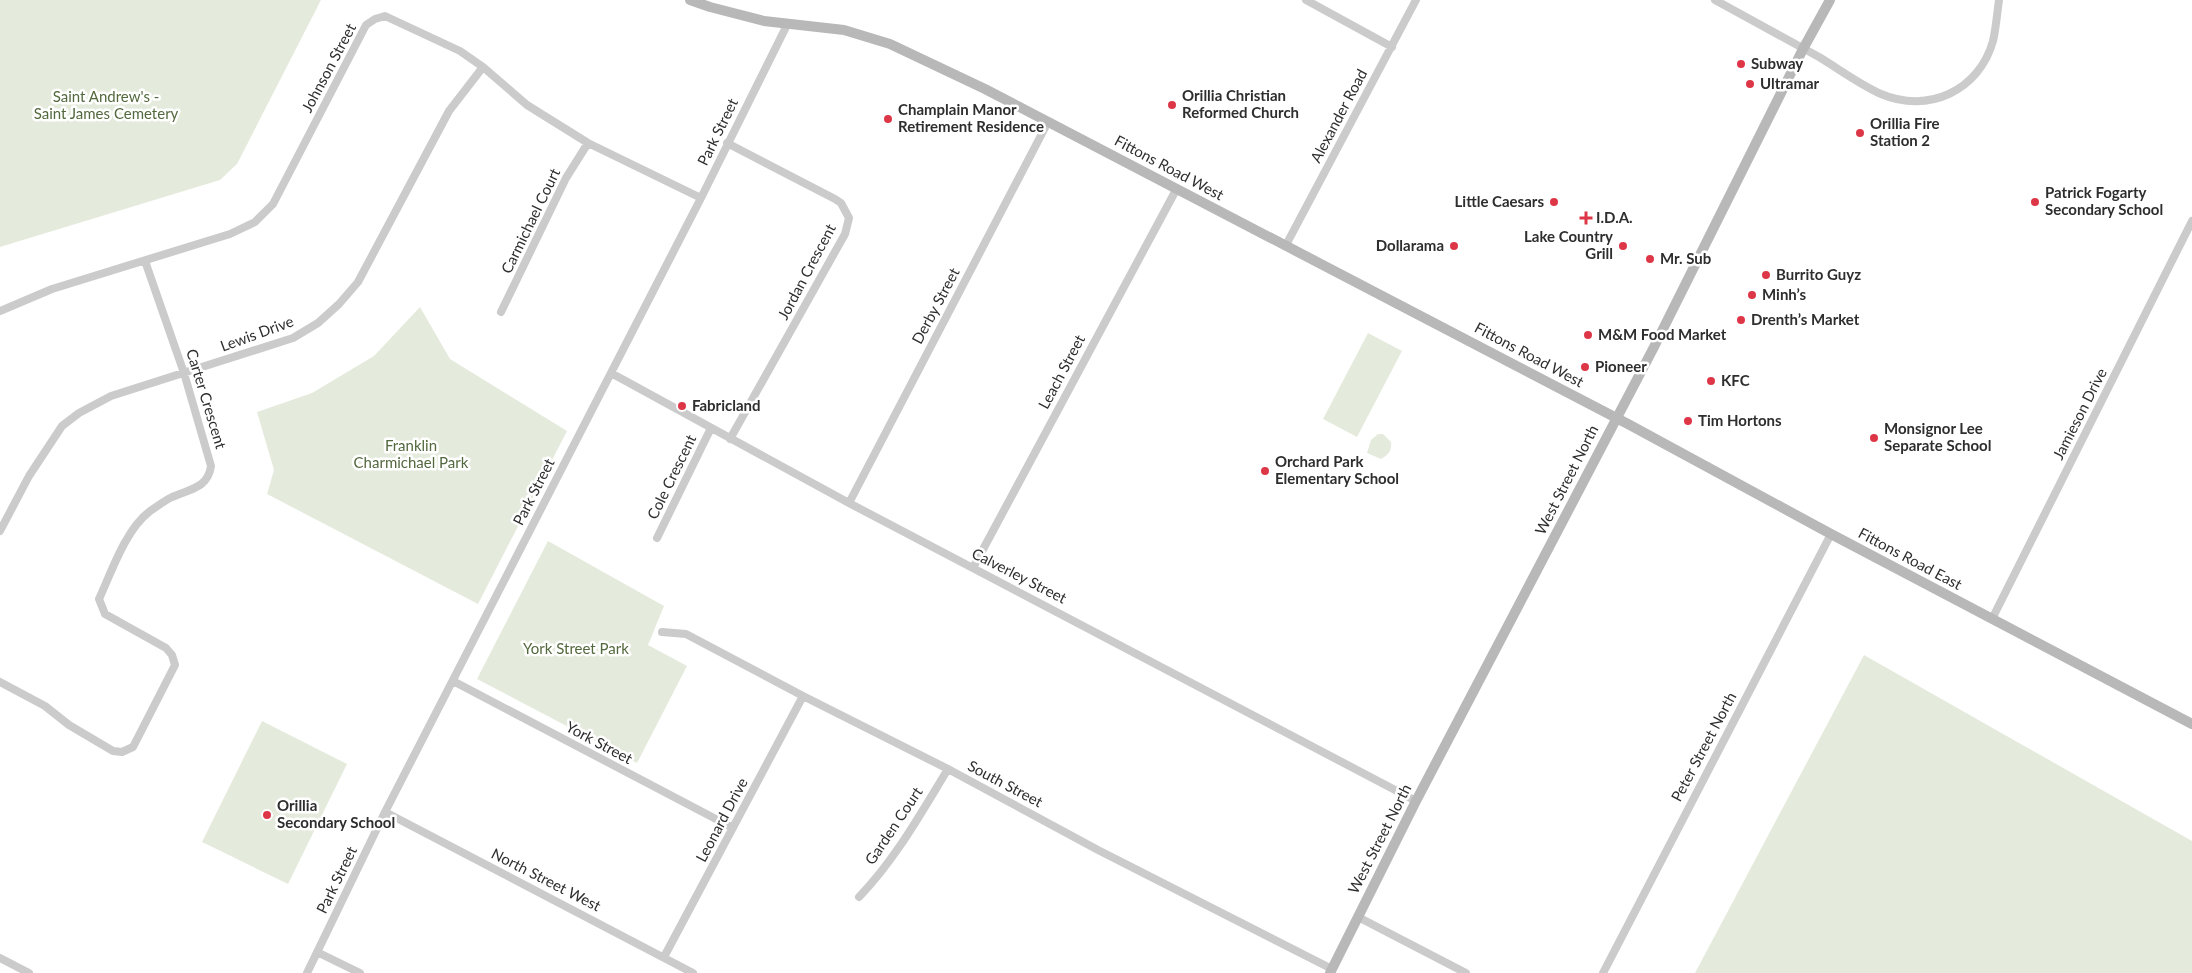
<svg xmlns="http://www.w3.org/2000/svg" width="2192" height="973" viewBox="0 0 2192 973" font-family="Lato,sans-serif">
<style>
.green{fill:#e4ebdc}
.lines{fill:none;stroke-linecap:round;stroke-linejoin:round}
.street{stroke:#cbcbcb;stroke-width:8}
.secondary{stroke:#b8b8b8;stroke-width:10}
.poi-dot{fill:#dd3747;stroke:#fff;stroke-width:2}
.labels{text-anchor:middle;stroke-width:5;stroke-linejoin:round;paint-order:stroke}
.poi-label{font-size:15px;font-weight:bold;fill:#2e2e2e;stroke:#fff;text-anchor:start}
.street-label{font-size:15px;fill:#2e2e2e;stroke:#fff}
.park-label{font-size:15px;fill:#52683d;stroke:#fff}
</style>
<rect width="100%" height="100%" fill="#fff"/>
<path class="green" d="M0,0H321L237,164L220,180L0,247Z
M420,307L450,359L567,431L478,604L267,494L274,470L257,412L312,393L374,356Z
M1368,333L1402,351L1357,437L1323,419Z
M1378,434H1383L1391,442C1392,450 1389,455 1381,459L1367,453L1371,440Z
M548,541L664,606L648,645L687,666L637,763L477,679Z
M1864,655L2192,841V973H1695Z
M262,721L347,764L288,884L202,842Z"/>
<g class="lines">
<path class="street" d="M1306,0L1392,47
M1715,0C1750,19 1784,38 1819,57C1839,69 1859,84 1881,94C1928,114 1979,91 1993,41C1996,28 1997,14 1999,0
M727,143L835,199L841,203L849,218L845,234L730,439
M1286,245L1416,0
M0,311L52,289L230,234L255,222L273,204L366,25L375,19L385,16L460,51L483,67L527,105L588,143L701,198
M501,312L566,178L588,143
M611,373L849,503L1416,801
M849,503L1048,122
M0,531L29,476L62,426L79,413L111,396L293,338L318,323L339,304L358,282L449,111L483,67
M657,538L711,428
M973,568L1176,190
M1992,619L2192,221
M662,632L686,634L803,696L948,769L1098,850L1332,969
M453,681L733,828
M0,682L45,706L69,725L113,751L122,752L133,747L175,665L172,655L166,648L105,614L99,599C111,573 126,529 149,512C156,507 164,501 172,497C190,489 208,488 211,466L184,373L145,261
M385,812L693,973
M859,897C895,860 921,813 948,769
M1358,917L1466,973
M317,952L360,973
M664,957L803,696
M0,958L29,973
M307,973L385,812L701,198L787,25
M1603,973L1831,534"/>
<path class="secondary" d="M690,0L710,7L764,21L844,30L890,44L985,89L1628,424L1831,534L2192,724
M1330,973L1416,801L1654,347L1803,49L1830,0"/>
</g>
<g class="poi-dot">
<circle cx="1741" cy="64" r="5"/>
<circle cx="1750" cy="84" r="5"/>
<circle cx="1172" cy="105" r="5"/>
<circle cx="888" cy="119" r="5"/>
<circle cx="1860" cy="133" r="5"/>
<circle cx="1554" cy="202" r="5"/>
<circle cx="2035" cy="202" r="5"/>
<path d="M1583.5 210.5h5v5h5v5h-5v5h-5v-5h-5v-5h5z"/>
<circle cx="1454" cy="246" r="5"/>
<circle cx="1623" cy="246" r="5"/>
<circle cx="1650" cy="259" r="5"/>
<circle cx="1766" cy="275" r="5"/>
<circle cx="1752" cy="295" r="5"/>
<circle cx="1741" cy="320" r="5"/>
<circle cx="1588" cy="335" r="5"/>
<circle cx="1585" cy="367" r="5"/>
<circle cx="1711" cy="381" r="5"/>
<circle cx="682" cy="406" r="5"/>
<circle cx="1688" cy="421" r="5"/>
<circle cx="1874" cy="438" r="5"/>
<circle cx="1265" cy="471" r="5"/>
<circle cx="267" cy="815" r="5"/>
</g>
<g class="labels">
<g class="poi-label">
<text x="1751" y="69">Subway</text>
<text x="1760" y="89">Ultramar</text>
<text x="1182" y="101">Orillia Christian<tspan x="1182" dy="17">Reformed Church</tspan></text>
<text x="898" y="115">Champlain Manor<tspan x="898" dy="17">Retirement Residence</tspan></text>
<text x="1870" y="129">Orillia Fire<tspan x="1870" dy="17">Station 2</tspan></text>
<text x="2045" y="198">Patrick Fogarty<tspan x="2045" dy="17">Secondary School</tspan></text>
<text x="1544" y="207" text-anchor="end">Little Caesars</text>
<text x="1596" y="223">I.D.A.</text>
<text x="1613" y="242" text-anchor="end">Lake Country<tspan x="1613" dy="17">Grill</tspan></text>
<text x="1444" y="251" text-anchor="end">Dollarama</text>
<text x="1660" y="264">Mr. Sub</text>
<text x="1776" y="280">Burrito Guyz</text>
<text x="1762" y="300">Minh’s</text>
<text x="1751" y="325">Drenth’s Market</text>
<text x="1598" y="340">M&amp;M Food Market</text>
<text x="1595" y="372">Pioneer</text>
<text x="1721" y="386">KFC</text>
<text x="692" y="411">Fabricland</text>
<text x="1698" y="426">Tim Hortons</text>
<text x="1884" y="434">Monsignor Lee<tspan x="1884" dy="17">Separate School</tspan></text>
<text x="1275" y="467">Orchard Park<tspan x="1275" dy="17">Elementary School</tspan></text>
<text x="277" y="811">Orillia<tspan x="277" dy="17">Secondary School</tspan></text>
</g>
<g class="street-label">
<text transform="translate(329 68) rotate(-62)" y="5">Johnson Street</text>
<text transform="translate(1339 116) rotate(-62)" y="5">Alexander Road</text>
<text transform="translate(718 132) rotate(-64)" y="5">Park Street</text>
<text transform="translate(1169 168) rotate(28)" y="5">Fittons Road West</text>
<text transform="translate(531 221) rotate(-64)" y="5">Carmichael Court</text>
<text transform="translate(807 272) rotate(-62)" y="5">Jordan Crescent</text>
<text transform="translate(936 306) rotate(-62)" y="5">Derby Street</text>
<text transform="translate(257 334) rotate(-20)" y="5">Lewis Drive</text>
<text transform="translate(1529 355) rotate(28)" y="5">Fittons Road West</text>
<text transform="translate(1062 372) rotate(-62)" y="5">Leach Street</text>
<text transform="translate(206 399) rotate(73)" y="5">Carter Crescent</text>
<text transform="translate(2080 414) rotate(-63)" y="5">Jamieson Drive</text>
<text transform="translate(672 477) rotate(-64)" y="5">Cole Crescent</text>
<text transform="translate(1567 480) rotate(-63)" y="5">West Street North</text>
<text transform="translate(534 492) rotate(-63)" y="5">Park Street</text>
<text transform="translate(1910 559) rotate(28)" y="5">Fittons Road East</text>
<text transform="translate(1019 576) rotate(27)" y="5">Calverley Street</text>
<text transform="translate(599 743) rotate(28)" y="5">York Street</text>
<text transform="translate(1704 747) rotate(-62)" y="5">Peter Street North</text>
<text transform="translate(1005 784) rotate(28)" y="5">South Street</text>
<text transform="translate(722 820) rotate(-62)" y="5">Leonard Drive</text>
<text transform="translate(894 826) rotate(-56)" y="5">Garden Court</text>
<text transform="translate(1380 839) rotate(-63)" y="5">West Street North</text>
<text transform="translate(337 880) rotate(-64)" y="5">Park Street</text>
<text transform="translate(546 880) rotate(27)" y="5">North Street West</text>
</g>
<g class="park-label">
<text x="106" y="102">Saint Andrew's -<tspan x="106" dy="17">Saint James Cemetery</tspan></text>
<text x="411" y="451">Franklin<tspan x="411" dy="17">Charmichael Park</tspan></text>
<text x="576" y="654">York Street Park</text>
</g>
</g>
</svg>
